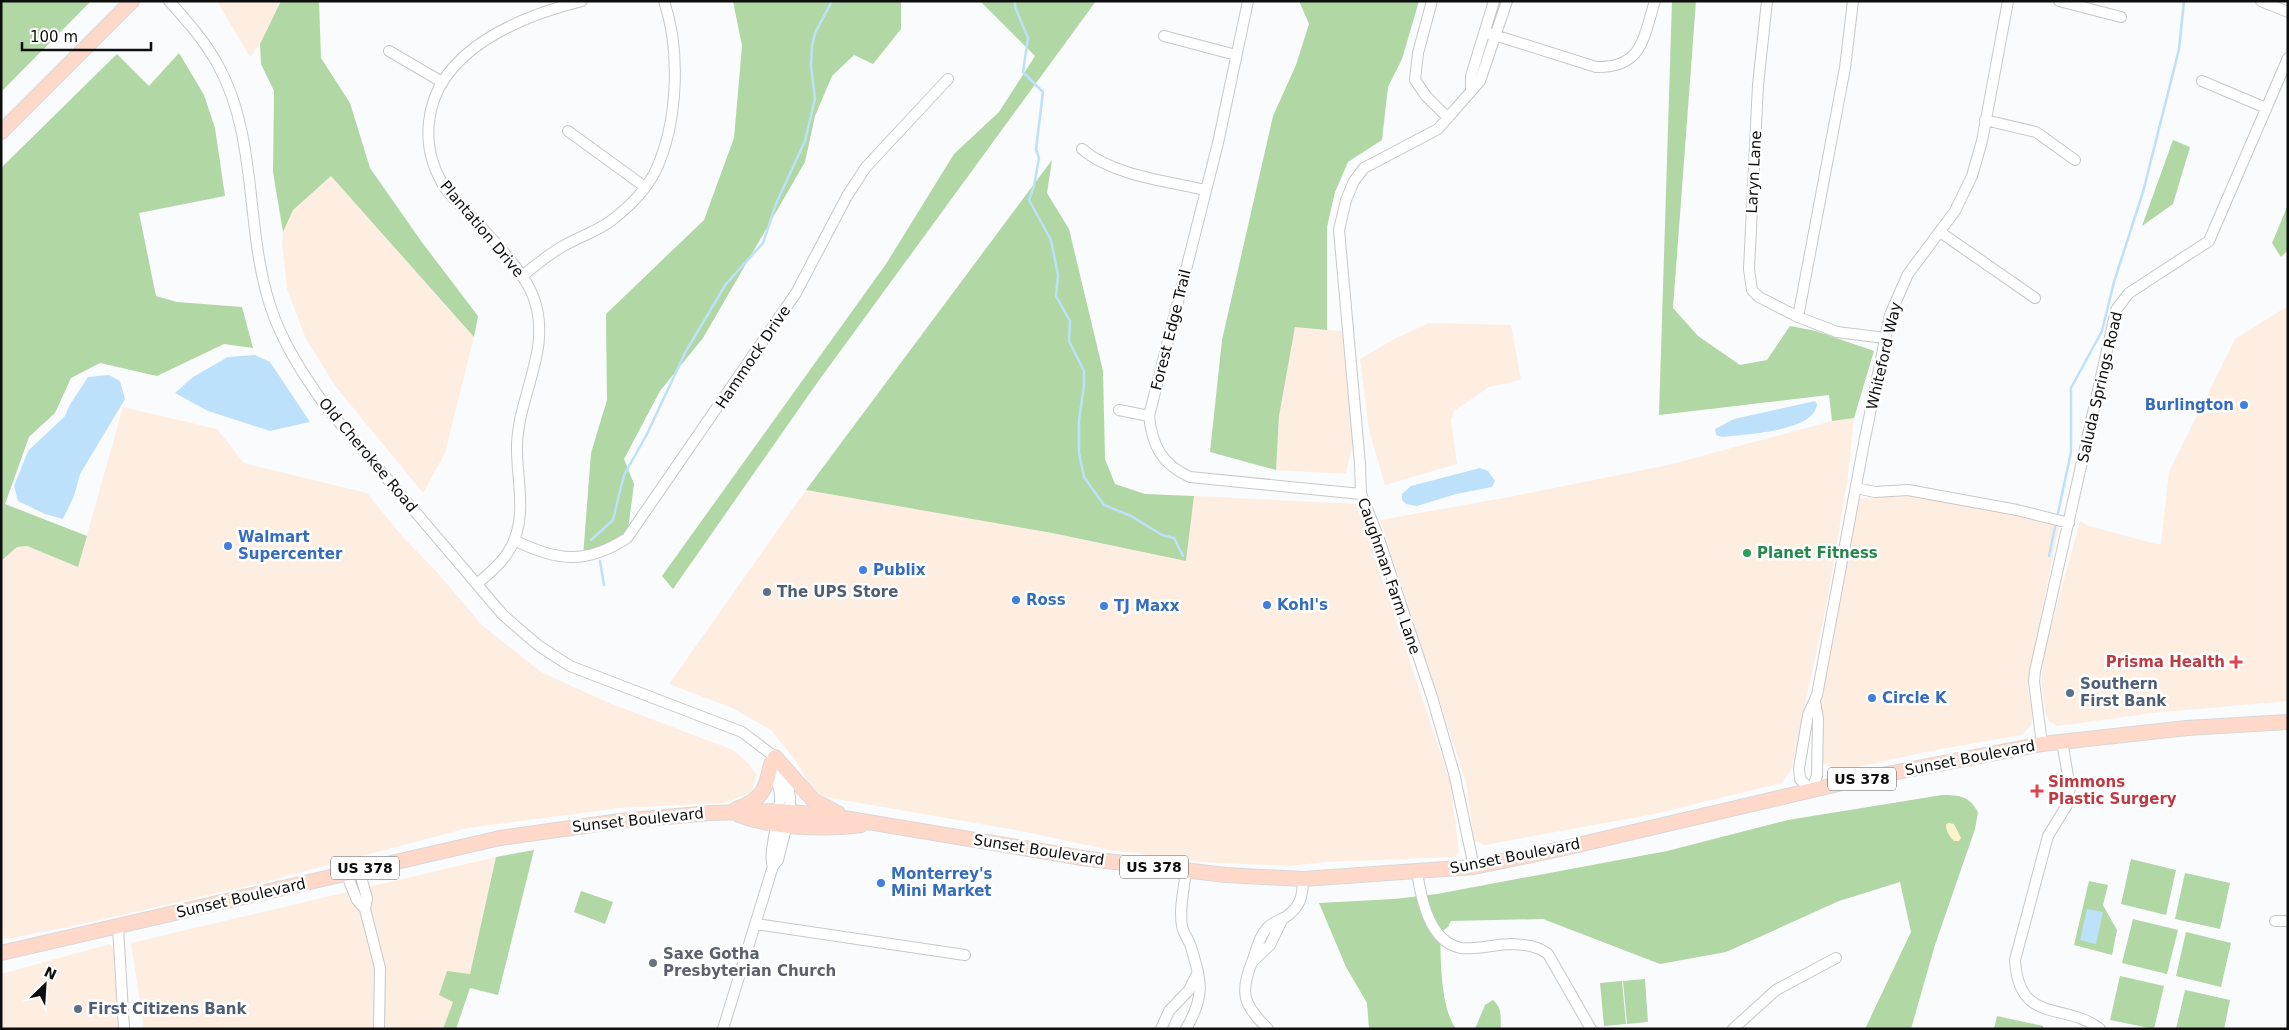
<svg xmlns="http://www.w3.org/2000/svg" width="2289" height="1030" viewBox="0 0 2289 1030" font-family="'DejaVu Sans',sans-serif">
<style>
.commercial{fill:#feeee1}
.green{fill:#b0d7a4}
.sand{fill:#fcf2cc}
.water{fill:#bde1fa}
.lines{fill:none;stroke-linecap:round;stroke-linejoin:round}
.stream{stroke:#bde1fa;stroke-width:2.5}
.minor-casing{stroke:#c6c8c9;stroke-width:12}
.major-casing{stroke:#d8d8d9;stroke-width:16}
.minor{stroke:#fff;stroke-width:10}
.major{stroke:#fed9ca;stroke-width:14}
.shop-dot{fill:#3f7fe0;stroke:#fff;stroke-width:2}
.leisure-dot{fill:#2e9e5b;stroke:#fff;stroke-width:2}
.service-dot{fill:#5c6f8a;stroke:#fff;stroke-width:2}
.health-dot{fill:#e0444e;stroke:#fff;stroke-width:2}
.worship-dot{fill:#6b7280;stroke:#fff;stroke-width:2}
.labels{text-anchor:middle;stroke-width:5;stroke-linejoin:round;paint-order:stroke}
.shield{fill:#fff;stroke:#565657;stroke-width:1}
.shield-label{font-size:14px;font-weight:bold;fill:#0e0e0f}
.street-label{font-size:15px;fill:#0e0e0f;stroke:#fff}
.shop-label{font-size:15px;font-weight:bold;fill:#366cbe;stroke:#fff;text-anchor:start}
.leisure-label{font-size:15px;font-weight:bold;fill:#27864d;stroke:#fff;text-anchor:start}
.service-label{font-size:15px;font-weight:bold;fill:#4e5e75;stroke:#fff;text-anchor:start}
.health-label{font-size:15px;font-weight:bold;fill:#be3a42;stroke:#fff;text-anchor:end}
.worship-label{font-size:15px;font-weight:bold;fill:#5b616d;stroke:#fff;text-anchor:start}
</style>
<rect width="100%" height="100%" fill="#fafbfc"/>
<path class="commercial" d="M217,1H281L260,44L250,57Z
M331,176L474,337L445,453L423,493L336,387L306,339L287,289L282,244L283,232L292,210Z
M2288,306V701L2153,713L2057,726L2050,722L2046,715L2041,683L2045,648L2080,521L2089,526L2156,544H2161L2169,472L2235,339Z
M1429,323L1511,325L1521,380L1489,387L1454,411L1451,420L1457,464L1385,485L1369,430L1360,359L1396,338Z
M1295,327L1342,331L1353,442L1346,474L1276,470L1279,416Z
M123,407L217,429L244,463L367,493L402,536L435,570L483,626L541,672L609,703L733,750L749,764L757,775L752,792L725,803L620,808L468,828L260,883L83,924L1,940V561L17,547L27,546L78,567Z
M1854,418L1848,476L1827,602L1791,770L1782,783L1654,814L1485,845L1474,841L1466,782L1380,520L1509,497L1668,465L1832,421Z
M806,490L1052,533L1186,561L1194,496L1357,504L1450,781L1459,852L1455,857L1325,862L1289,866L1203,862L1110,850L1026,832L825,797L813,790L795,760L771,730L732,708L669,684Z
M1907,493L2059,525L2027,686L2033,716L2031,725L2022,735L1935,750L1839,771L1821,762L1818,755L1823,683L1859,499Z
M496,857L470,974L439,995L453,1001L443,1029H144L131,943Z
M110,944L116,951L118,1029H1V974Z"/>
<path class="green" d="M1,1H91L1,92Z
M281,1H319L321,58L350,103L370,168L421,241L478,316L474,337L331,176L293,210L283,232L273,172L274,91L261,64L260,44Z
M733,1H901V29L873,64L854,55L832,76L815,116L805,162L703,338L660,391L624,459L634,484L627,538L583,557L591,453L607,400L606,314L704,220L734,138L742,46Z
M980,1H1096L817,383L673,589L662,576L886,264L954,154L999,112L1035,56Z
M1299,1H1419L1402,59L1388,87L1382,140L1348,162L1335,192L1327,227V330L1295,327L1279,416L1276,470L1210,452L1222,340L1273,116L1296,65L1309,24Z
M1672,1H1696L1673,308L1698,336L1740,365L1767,360L1790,326L1816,331L1874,351L1854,418L1832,421L1829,395L1659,415Z
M179,53L204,95L215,128L225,196L139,213L156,296L177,302L242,307L253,348L224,344L157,376L100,363L71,378L55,413L29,437L5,504L87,536L78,567L27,546L17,547L1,561V168L117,54L149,86Z
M2173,140L2190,147L2173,204L2142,226Z
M1052,160L1047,193L1069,229L1103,371L1105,459L1115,484L1145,494L1194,496L1186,561L1052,533L806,490Z
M2288,205V250L2281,257L2272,243Z
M1942,795C1960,795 1969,796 1978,812L1975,829L1935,945L1911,1029H1865L1911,932L1900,882L1839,901L1726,952L1660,964L1543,919L1451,921L1448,927L1440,933C1441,960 1440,1006 1456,1029H1369L1367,1003L1346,967L1319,903L1394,899L1437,894L1667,851L1788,820Z
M534,850L498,995L470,988L456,1029H443L453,1002L439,995L447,971L470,974L496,857Z
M2131,859L2176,870L2166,915L2121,904Z
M2185,873L2230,883L2220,929L2175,919Z
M2089,881L2108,885L2103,905L2117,930L2112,955L2074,945Z
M581,891L613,902L605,924L574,912Z
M2133,919L2178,930L2167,974L2122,963Z
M2186,932L2231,943L2221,987L2176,976Z
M2120,976L2164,986L2154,1029L2110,1020Z
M1645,979L1648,1022L1627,1024L1623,981Z
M1622,981L1626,1024L1604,1026L1600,983Z
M2185,990L2230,1000L2224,1029H2176Z
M1493,1000C1503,1009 1500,1017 1501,1029H1475L1485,1005Z
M1997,1016L2043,1026V1029H1994Z"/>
<path class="sand" d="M1949,823L1954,824L1961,838L1959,841H1954C1949,836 1946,831 1946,824Z"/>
<path class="water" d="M255,355L270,362L310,422L270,431L208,411L175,393L193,377L228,357Z
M109,375L120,381L125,399L80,474L74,496L63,519L45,514L18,501L14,486L28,451L65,416L69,406L88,377Z
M1815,401L1817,404C1815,432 1744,434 1722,437L1716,435L1715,429L1734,419Z
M1480,468L1488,471L1495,481L1492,487L1456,494L1417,506L1406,504L1402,500V494L1411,486Z
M2087,909L2103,912L2096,944L2080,940Z"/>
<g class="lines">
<path class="stream" d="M1015,1V7L1028,38L1023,72L1043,92L1036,149L1039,158L1034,186L1029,200L1051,240L1058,275L1056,296L1070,321L1069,341L1084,371V386L1079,420V453L1084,477L1104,505L1131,516L1162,535L1174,538L1183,556
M2058,513L2071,452V388L2102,331L2114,282L2143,192L2179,49L2184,1
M591,540L613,520L624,475L646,436L686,351L726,284L763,243L776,204L805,141L815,99L811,66L812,46L815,33L832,1
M2049,556L2055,527
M600,561L604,585"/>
<defs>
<path id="minor" d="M169,1C187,21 205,41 218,65C258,137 245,228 270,305C282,343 304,376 327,408L503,615L539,646L570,666L742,732L775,757L788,784L790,798V812L778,860L773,866L723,1029
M1248,1L1218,143L1149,416C1152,445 1162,465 1190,477L1361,494
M1432,1L1418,53L1415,80L1426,96L1448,118
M1767,1L1758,85L1749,269L1752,290L1759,297L1798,317L1837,332L1885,338
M2059,1L2121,17
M2261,1L2288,12
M1485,32L1596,67C1643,68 1643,38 1655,1
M1164,36L1236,55
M389,51L442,82
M2202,81L2266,108
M1471,90V76L1494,1
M1985,120L2036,132L2075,160
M568,131L645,187
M1082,149C1112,175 1166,181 1205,190
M1940,232L2035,298
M522,276C536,265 550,253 565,245C581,236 598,231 612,220C629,207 645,191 655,172C678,124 681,51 664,1
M1798,317L1845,68L1853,1
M1119,410L1149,416
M1856,488L1875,492L1908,490L2017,510L2069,523
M514,540C556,561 586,565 627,538L796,293L847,196L866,167L948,79
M477,584C493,570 508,558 515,538C526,507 516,475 517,444C519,393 553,347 533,296C522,266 471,217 447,191C433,170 426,148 429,122C436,50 521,16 582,1
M1815,701L1818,719L1817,776L1811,790L1800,779L1799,768L1808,715L1817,695L1864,443L1890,315L1908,274L1955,211L1972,176L1982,141L2008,1
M2062,741L2070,788L2067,805L2048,836L2015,960C2019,1026 2065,1001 2100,1029
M2042,744L2034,682L2035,671L2116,310L2129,293L2209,241L2288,58
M771,767C774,775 778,784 780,793C782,811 767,854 773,866
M1474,867L1454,773L1432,697L1378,536L1361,494L1360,464L1339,230L1346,200L1354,181L1364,168L1438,129L1480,81L1507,1
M359,870L367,898L365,909L380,968L379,1029
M1417,872C1421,898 1429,942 1461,948C1477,950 1495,944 1512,944C1526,945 1536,945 1548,954L1591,1029
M346,873L357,900L365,909
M2275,921H2288
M756,924L965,955
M118,927L124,1029
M1252,962L1270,945L1283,918
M1161,1029L1169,1011L1189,990L1198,972
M1186,1029C1205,996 1202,983 1191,947C1189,940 1183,933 1182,926C1179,908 1184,889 1186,871
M1268,1029C1244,1005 1239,994 1252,962C1257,949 1258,938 1268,927C1273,922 1278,921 1284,918C1300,908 1303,897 1303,879
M1733,1029L1776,990L1836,958"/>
<path id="major" d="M1,132L132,1
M775,757L813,800L838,813
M736,809C762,800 766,790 771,764
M739,815C773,828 824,830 861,825
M1,953L500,838L620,821L711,813L779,811L832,816L1089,859L1226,875L1303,879L1474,867L1565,848L1851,781L2042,744L2187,728L2288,722"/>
</defs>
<use href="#minor" class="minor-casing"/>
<use href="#major" class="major-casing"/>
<use href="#minor" class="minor"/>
<use href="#major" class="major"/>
</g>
<g class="shop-dot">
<circle cx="2244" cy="405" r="5"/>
<circle cx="228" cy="546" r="5"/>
<circle cx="863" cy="570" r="5"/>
<circle cx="1016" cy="600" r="5"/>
<circle cx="1267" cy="605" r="5"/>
<circle cx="1104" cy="606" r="5"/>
<circle cx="1872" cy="698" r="5"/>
<circle cx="881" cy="883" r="5"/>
</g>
<circle class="leisure-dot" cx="1747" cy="553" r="5"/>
<g class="service-dot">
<circle cx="767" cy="592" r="5"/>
<circle cx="2070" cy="693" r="5"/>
<circle cx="78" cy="1009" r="5"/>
</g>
<g class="health-dot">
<path d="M2233.5 654.5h5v5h5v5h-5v5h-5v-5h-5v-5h5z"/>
<path d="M2034.5 783.5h5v5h5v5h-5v5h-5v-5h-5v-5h5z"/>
</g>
<circle class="worship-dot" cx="653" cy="963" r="5"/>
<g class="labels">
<g class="shield">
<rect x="1828" y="767.5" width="68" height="23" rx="4"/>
<rect x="1120" y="855.5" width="68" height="23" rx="4"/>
<rect x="331" y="856.5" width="68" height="23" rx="4"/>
</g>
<g class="shield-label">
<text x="1862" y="784">US 378</text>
<text x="1154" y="872">US 378</text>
<text x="365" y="873">US 378</text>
</g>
<g class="street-label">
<text transform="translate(1754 172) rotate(-87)" y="5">Laryn Lane</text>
<text transform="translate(482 229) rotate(50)" y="5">Plantation Drive</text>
<text transform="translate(1171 330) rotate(-76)" y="5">Forest Edge Trail</text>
<text transform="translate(1884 356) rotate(-77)" y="5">Whiteford Way</text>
<text transform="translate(753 357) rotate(-56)" y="5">Hammock Drive</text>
<text transform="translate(2100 387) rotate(-77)" y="5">Saluda Springs Road</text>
<text transform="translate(368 455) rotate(50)" y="5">Old Cherokee Road</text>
<text transform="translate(1389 576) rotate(71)" y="5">Caughman Farm Lane</text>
<text transform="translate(1970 758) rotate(-11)" y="5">Sunset Boulevard</text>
<text transform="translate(638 820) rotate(-6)" y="5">Sunset Boulevard</text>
<text transform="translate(1039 850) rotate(9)" y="5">Sunset Boulevard</text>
<text transform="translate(1515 856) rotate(-11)" y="5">Sunset Boulevard</text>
<text transform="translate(241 898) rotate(-13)" y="5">Sunset Boulevard</text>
</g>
<g class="shop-label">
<text x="2234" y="410" text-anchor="end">Burlington</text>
<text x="238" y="542">Walmart<tspan x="238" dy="17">Supercenter</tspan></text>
<text x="873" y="575">Publix</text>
<text x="1026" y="605">Ross</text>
<text x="1277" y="610">Kohl's</text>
<text x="1114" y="611">TJ Maxx</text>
<text x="1882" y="703">Circle K</text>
<text x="891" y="879">Monterrey's<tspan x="891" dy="17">Mini Market</tspan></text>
</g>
<g class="leisure-label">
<text x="1757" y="558">Planet Fitness</text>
</g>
<g class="service-label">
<text x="777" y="597">The UPS Store</text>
<text x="2080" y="689">Southern<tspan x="2080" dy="17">First Bank</tspan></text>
<text x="88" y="1014">First Citizens Bank</text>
</g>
<g class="health-label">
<text x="2225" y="667">Prisma Health</text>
<text x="2048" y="787" text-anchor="start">Simmons<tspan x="2048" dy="17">Plastic Surgery</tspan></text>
</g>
<g class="worship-label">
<text x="663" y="959">Saxe Gotha<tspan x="663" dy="17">Presbyterian Church</tspan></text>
</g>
</g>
<rect width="2289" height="1030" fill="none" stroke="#0e0e0f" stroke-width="5"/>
<g transform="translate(45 985) rotate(25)" stroke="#ffffff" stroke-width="4" paint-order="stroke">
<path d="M0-4L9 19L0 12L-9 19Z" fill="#0e0e0f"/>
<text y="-8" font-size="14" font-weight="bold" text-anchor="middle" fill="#0e0e0f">N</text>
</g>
<path d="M22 42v8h129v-8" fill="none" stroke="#0e0e0f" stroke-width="2.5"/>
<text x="30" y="42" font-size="15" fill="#0e0e0f" stroke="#ffffff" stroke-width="4" paint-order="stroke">100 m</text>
</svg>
